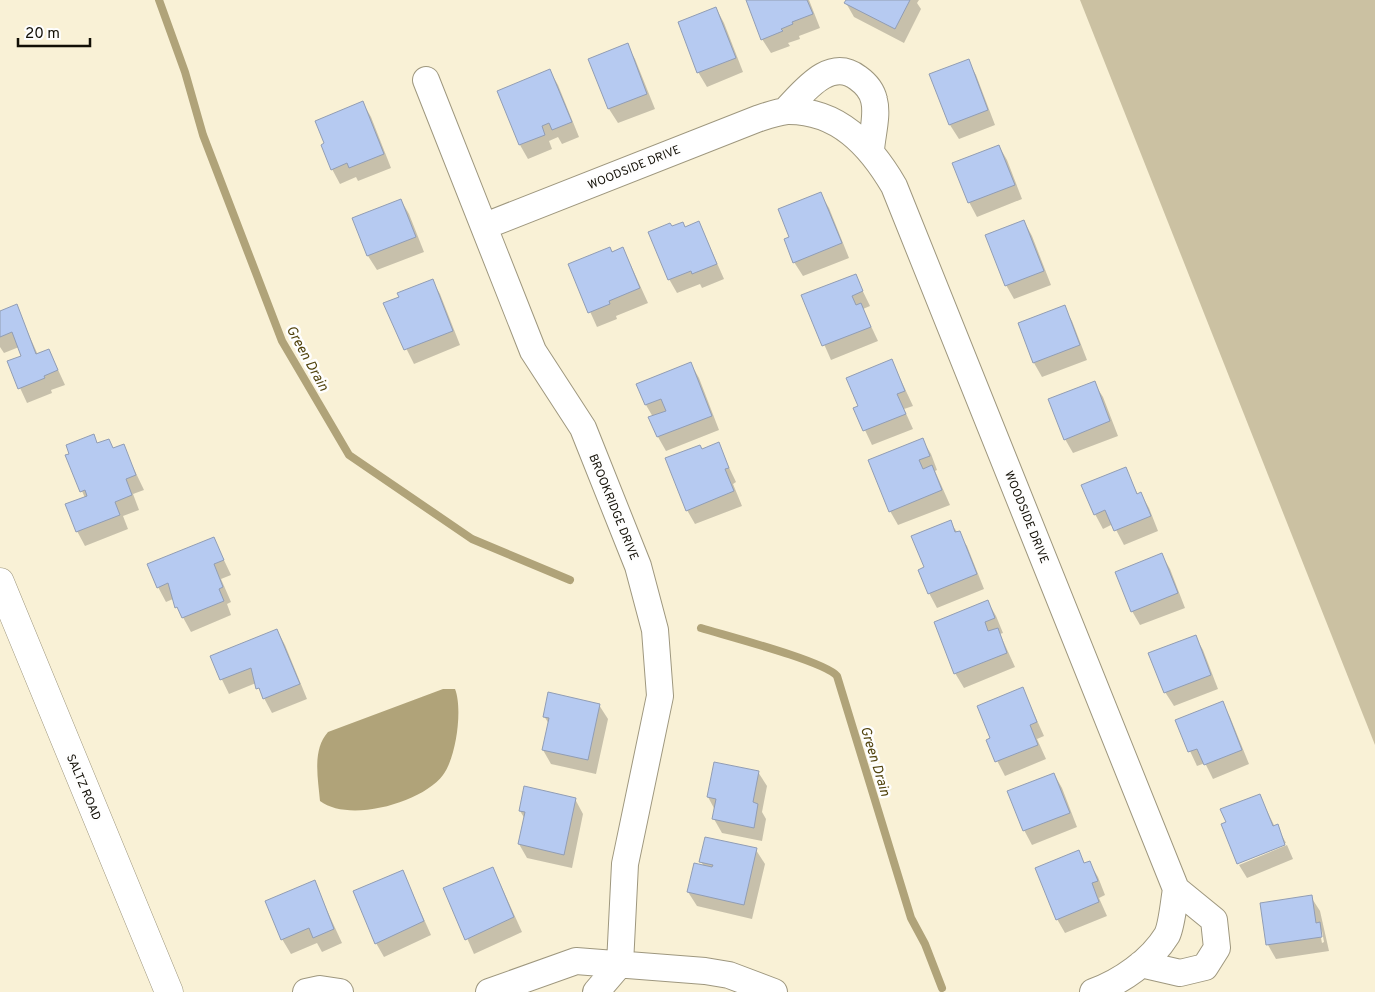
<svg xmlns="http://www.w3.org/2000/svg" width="1375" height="992" viewBox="0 0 1375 992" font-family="Overpass,sans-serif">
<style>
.green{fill:#cbc1a2}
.water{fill:#b0a379}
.shadow{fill:#0003;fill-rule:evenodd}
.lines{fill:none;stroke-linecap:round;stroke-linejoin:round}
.stream{stroke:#b0a379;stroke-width:8}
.building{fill:#b6caf1;stroke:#919db4}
.street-casing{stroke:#9e977e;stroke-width:28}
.secondary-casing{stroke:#9e977e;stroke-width:29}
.street{stroke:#fff;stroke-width:26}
.secondary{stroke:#fff;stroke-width:28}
.labels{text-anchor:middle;stroke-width:5;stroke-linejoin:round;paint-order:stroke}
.street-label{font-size:12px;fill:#120f06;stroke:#fefefe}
.water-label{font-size:14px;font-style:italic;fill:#50420c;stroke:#fefefe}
</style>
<rect width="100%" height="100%" fill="#f9f1d6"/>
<path class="green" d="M1080,0H1375V745Z"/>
<path class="water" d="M443,689H455C463,709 456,758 443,775C422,803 349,823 320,801C318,778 312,750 328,732Z"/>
<path class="shadow" d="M748,0H809L820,28L799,36L800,39L788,43L790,46L771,53L762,39Z
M847,0H919L917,3L921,9L904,43L854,17L846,3Z
M716,8L724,23L743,72L707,87L698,72Z
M627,45L635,59L655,109L618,123L609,109L590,59Z
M968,61L976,75L995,125L959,139L950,125L931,75Z
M550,71L558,85L579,137L562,144L558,137L549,141L552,149L528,159L520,145Z
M363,103L371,117L391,168L358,181L356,177L340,184L332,169Z
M999,146L1007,160L1022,199L977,217L969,202Z
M820,193L829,208L849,258L803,276L794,262L790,238Z
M401,200L409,214L424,252L377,270L368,256L354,218Z
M1024,221L1032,236L1051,285L1014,299L1006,285Z
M699,222L724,279L702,288L700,284L677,293L669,279L671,228H685Z
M623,248L648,303L616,316L617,319L597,327L569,265Z
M855,275L870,306L863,309L878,341L831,360L803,296Z
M432,280L440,294L460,345L414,364L384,304Z
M16,306L38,355L49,350L65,385L51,390L52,393L27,403L8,362L22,356L19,347L4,353L0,347V312Z
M1064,307L1072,321L1087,360L1042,377L1034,363L1019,324Z
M892,361L913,406L904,409L913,429L872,445L855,409L860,407Z
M691,364L699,378L719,430L666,451L658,437L650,418L653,417L646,405Z
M1094,383L1103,397L1118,436L1073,453L1065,439Z
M93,436L98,444L114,450L123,446L144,490L133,494L139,510L123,516L128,529L85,546L77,531L85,498L67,456Z
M922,439L931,454L937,470L935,471L950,505L898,525L890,511Z
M718,444L736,482L733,484L742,506L695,524L687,510L702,450Z
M1125,468L1138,495L1141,494L1149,508L1158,531L1124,545L1113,524L1103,529L1095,514Z
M950,522L967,546L984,589L937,608L929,593L926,568Z
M214,539L231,575L221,579L231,602L227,604L231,615L191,632L173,599L166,602L158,587Z
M1162,555L1170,569L1185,608L1140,625L1132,611Z
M988,602L996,616L1003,633L1000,634L1015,667L964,688L955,673Z
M277,630L285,645L307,699L272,713L256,683L229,694L211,657Z
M1195,636L1203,650L1218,689L1174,706L1165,692Z
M1023,689L1044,736L1037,739L1046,759L1005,776L987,741L992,739Z
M1222,702L1230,717L1249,764L1213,779L1205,763L1197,766L1176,721Z
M599,705L608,719L596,774L551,764L543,750L549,724L544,716Z
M758,772L767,786L762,812L766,819L762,841L722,833L714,819L715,810L708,797Z
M1054,774L1062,788L1077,827L1032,845L1024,830Z
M1259,795L1275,827L1277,826L1286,843L1238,862Z
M575,799L583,814L572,868L527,858L519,844L525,819L520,811Z
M1287,845L1293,859L1247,878L1239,865Z
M756,850L765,864L752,919L697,906L688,892L704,867L701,861Z
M1078,852L1085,864L1089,862L1098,877L1105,895L1099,898L1107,916L1065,933L1057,919Z
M493,868L522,932L474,954L445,888Z
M403,872L431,935L384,957L376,943Z
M314,882L342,943L322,952L317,943L291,954L282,939Z
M1311,897L1320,911L1329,951L1276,959L1268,945ZM1319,928L1322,931L1324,942L1322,943Z"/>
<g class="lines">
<path class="stream" d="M159,0L185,72L203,135L282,341L349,455L472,539L570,580
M701,628C727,636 824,661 837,676L911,918L925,944L942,988"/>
</g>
<path class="building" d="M746,0H807L813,14L792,22L793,24L781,29L783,31L761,40Z
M846,0H910L895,29L844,3Z
M716,7L736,58L697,73L678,22Z
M628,43L647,94L608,109L588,59Z
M969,59L988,110L949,125L929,74Z
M550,69L572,122L552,130L549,123L542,126L545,135L519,145L497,91Z
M363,101L384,154L349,168L347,163L331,170L321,145L324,143L315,121Z
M999,145L1015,185L968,203L952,163Z
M821,192L842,243L793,263L784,239L789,237L778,209Z
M401,199L416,237L367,256L352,218Z
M1024,220L1044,271L1005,286L985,235Z
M699,221L717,264L692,274L691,271L668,280L648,232L670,223L672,226L683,222L685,227Z
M610,247L612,252L623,247L640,288L609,301L610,304L588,313L568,264Z
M856,274L863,291L852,296L856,305L861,303L871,327L822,346L801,295Z
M433,279L453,331L404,350L383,303L399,297L397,293Z
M17,304L36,354L49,349L58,370L44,376L45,378L18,389L7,361L21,356L12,332L0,337V311Z
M1065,305L1080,345L1033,363L1018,323Z
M892,359L905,391L897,394L906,414L863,431L853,408L858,406L846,378Z
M691,362L712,416L657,437L648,417L666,411L661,399L645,405L636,384Z
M1095,381L1110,421L1064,440L1048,399Z
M94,434L97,443L109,439L113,448L124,444L136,475L126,479L132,495L115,502L120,515L76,532L65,504L87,496L85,490L80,492L65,455L69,454L66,445Z
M923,438L930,456L919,460L923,469L932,465L942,490L889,512L868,460Z
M719,442L729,468L725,469L734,491L686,511L665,458L700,445L702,449Z
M1126,467L1137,494L1141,492L1151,516L1114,531L1105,510L1094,515L1081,485Z
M951,520L955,532L960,531L977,574L928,594L918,570L924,567L911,536Z
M214,537L224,560L214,564L223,587L219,589L224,601L182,618L177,607L175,608L168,583L157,588L147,564Z
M1162,553L1178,593L1131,612L1115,572Z
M988,600L995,618L985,622L988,631L998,628L1007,653L954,674L934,622Z
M277,629L300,684L263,699L259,688L256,689L251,668L220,680L210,656Z
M1196,635L1211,675L1164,693L1148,653Z
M1023,687L1037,722L1030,725L1038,745L995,762L986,740L990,738L977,706Z
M548,692L600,704L588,760L542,750L549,718L543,717Z
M1223,701L1242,750L1204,765L1197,749L1188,752L1175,720Z
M714,762L759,771L753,802L758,804L754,828L712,819L716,799L707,797Z
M1054,773L1070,813L1023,831L1007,791Z
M524,786L576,798L564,855L518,844L525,812L519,811Z
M1260,794L1273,826L1278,824L1285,845L1237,864L1221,824L1226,822L1220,809Z
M705,837L757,848L744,905L687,892L694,863L712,867L713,865L699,862Z
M1079,850L1084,863L1090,861L1098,881L1092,883L1099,902L1056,920L1035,868Z
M493,867L514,917L465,940L443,888Z
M403,870L424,921L375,944L353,891Z
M315,880L334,929L313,938L309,928L281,940L265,901Z
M1312,895L1316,923L1320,922L1322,937L1266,945L1260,903Z"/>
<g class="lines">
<defs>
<path id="street" d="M426,80L533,351L583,428L638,566L655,630L660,696L625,864L620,964
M785,111C803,93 829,56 858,78C865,83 872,91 874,100C878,115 872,135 871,150
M485,226L757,119C766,116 777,112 787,111C838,110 870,145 894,186L1176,889C1174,900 1172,925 1167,935C1151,961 1121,982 1093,992
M1141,964L1180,973L1205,967L1217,948L1214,920L1176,889
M306,992L320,989L340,992
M489,992L576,961L705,971L729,975L774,992
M596,992L620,964"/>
<path id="secondary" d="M0,582L169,992"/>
</defs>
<use href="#street" class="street-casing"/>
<use href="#secondary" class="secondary-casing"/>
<use href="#street" class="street"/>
<use href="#secondary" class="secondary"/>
</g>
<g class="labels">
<g class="street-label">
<text transform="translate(634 167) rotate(-22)" y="4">WOODSIDE DRIVE</text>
<text transform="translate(614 507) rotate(68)" y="4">BROOKRIDGE DRIVE</text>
<text transform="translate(1027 517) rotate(68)" y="4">WOODSIDE DRIVE</text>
<text transform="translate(84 787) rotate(67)" y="4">SALTZ ROAD</text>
</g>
<g class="water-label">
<text transform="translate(308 358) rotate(61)" y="5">Green Drain</text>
<text transform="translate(876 761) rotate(73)" y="5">Green Drain</text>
</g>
</g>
<path d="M18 38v8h72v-8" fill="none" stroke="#120f06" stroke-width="2.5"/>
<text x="25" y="38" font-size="15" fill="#120f06" stroke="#fefefe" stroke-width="4" paint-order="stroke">20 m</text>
</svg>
